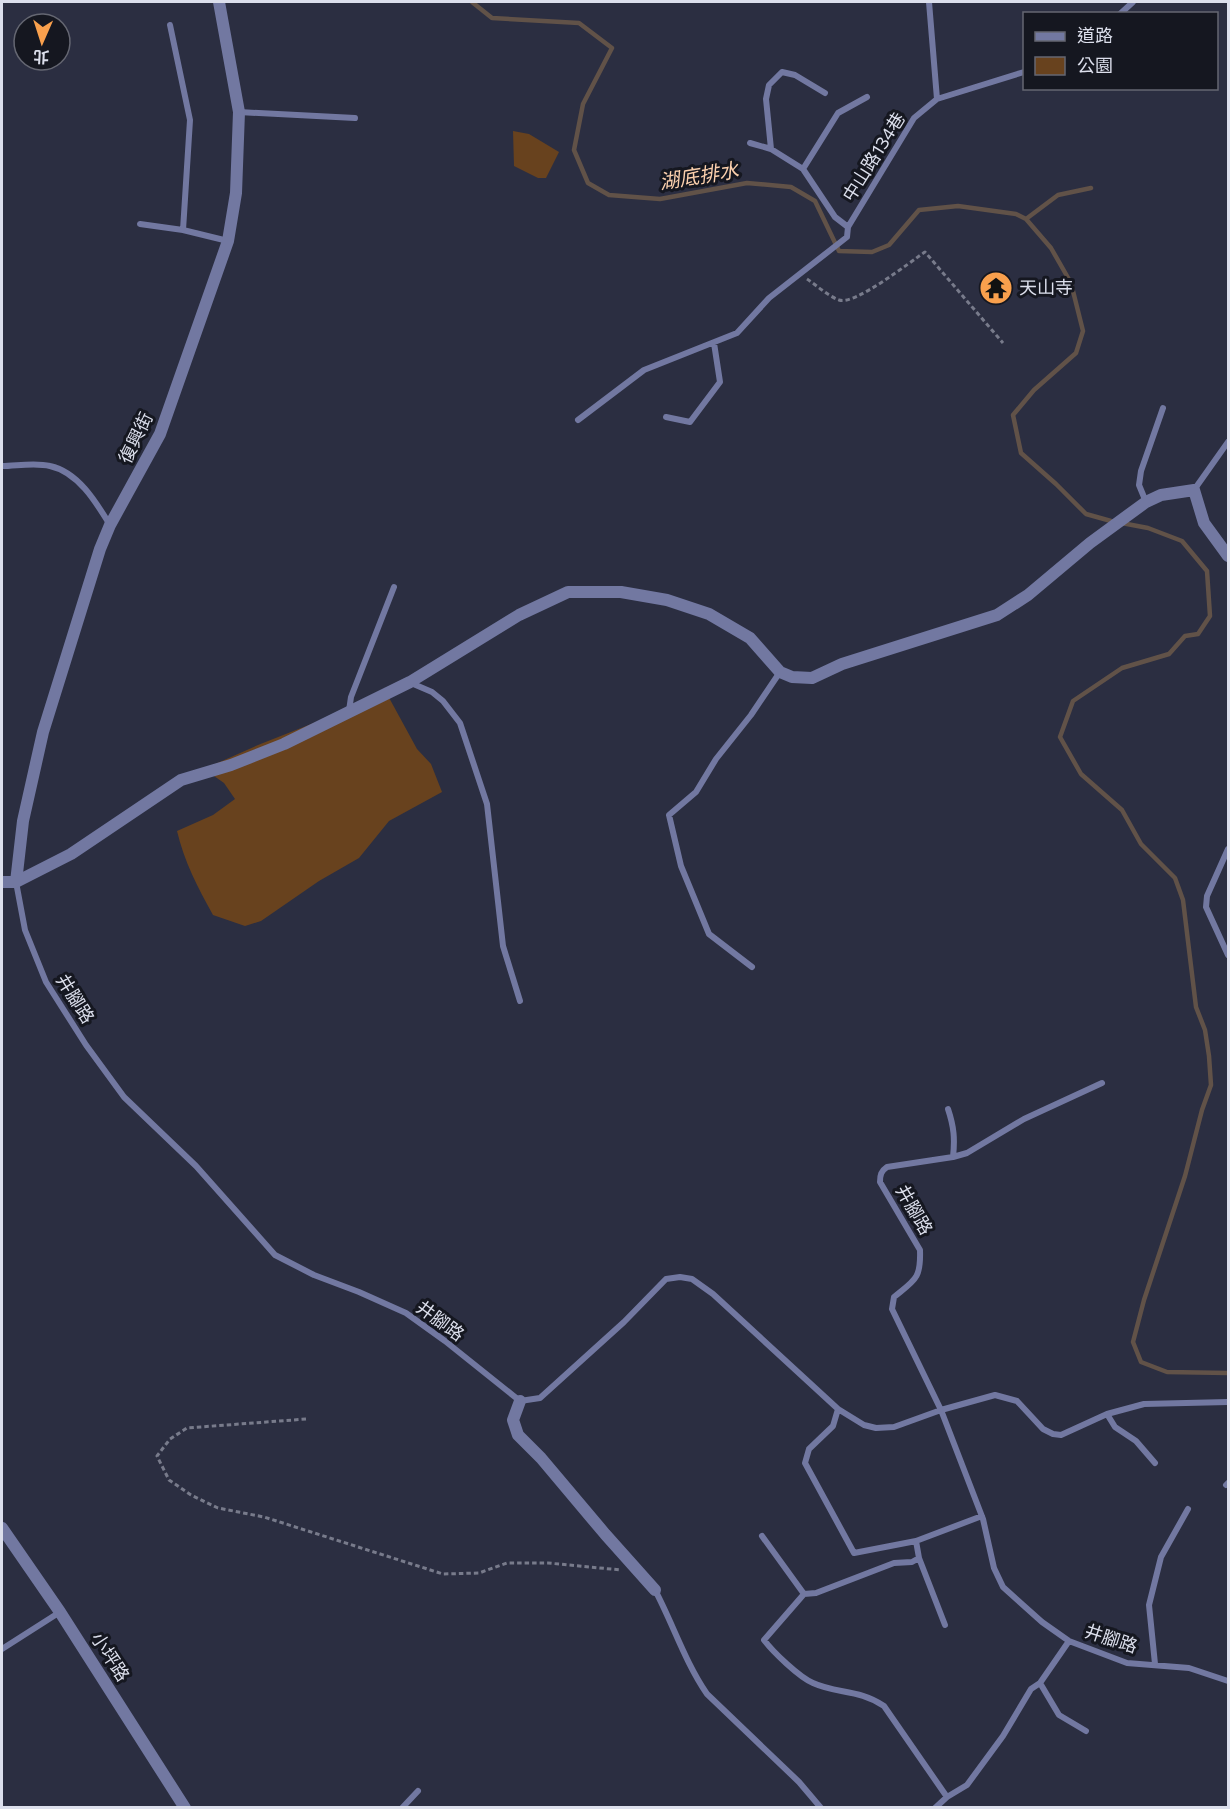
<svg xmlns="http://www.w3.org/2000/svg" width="1230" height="1809" viewBox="0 0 1230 1809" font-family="Commissioner,'Noto Sans TC',sans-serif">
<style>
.green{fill:#68421e}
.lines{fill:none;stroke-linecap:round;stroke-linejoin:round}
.stream{stroke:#615248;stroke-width:4.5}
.path{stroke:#787b8b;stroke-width:3;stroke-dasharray:4.5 3;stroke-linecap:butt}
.lane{stroke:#7278a1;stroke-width:6}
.street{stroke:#7278a1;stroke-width:12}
.labels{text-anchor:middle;stroke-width:6;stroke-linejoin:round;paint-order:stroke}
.street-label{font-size:18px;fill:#dcdfec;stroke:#151720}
.poi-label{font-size:18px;fill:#dcdfec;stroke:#151720;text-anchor:start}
.water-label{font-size:20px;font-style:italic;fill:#fbd0ad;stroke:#151720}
</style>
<rect width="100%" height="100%" fill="#2b2e41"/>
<path class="green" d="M513,131L529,134L559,152L546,178H538L514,166Z
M387,694L417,749L431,764L442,792L389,821L359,858L319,881L261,921L245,926L213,915C198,888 184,861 177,831L213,815L235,799L224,783L204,769L258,745Z"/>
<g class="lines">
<path class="stream" d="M472,2L492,18L579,23L612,48L583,104L574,150L588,183L609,195L660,199L747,183L791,187L815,201L839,251L872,252L889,245L919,210L958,206L1016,214L1026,219L1058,195L1091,188
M1026,219L1051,248L1071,283L1083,331L1076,353L1034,390L1013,415L1021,453L1056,484L1086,514L1111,521L1148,528L1182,541L1207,571L1210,616L1198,634L1185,636L1169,654L1122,668L1073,701L1060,737L1081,774L1122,810L1141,844L1175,878L1183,900L1196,1007L1205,1030L1209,1056L1211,1085L1202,1110L1185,1176L1144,1300L1133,1342L1141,1362L1167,1372L1228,1373"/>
<path class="path" d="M807,279C816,285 828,296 839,300C854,306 910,262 925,252L1003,343
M306,1419L187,1428L170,1439L157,1456L169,1480L191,1495L218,1508L264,1517L443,1574L479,1573L507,1563H548L621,1570"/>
<path class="lane" d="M1120,14L1133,2
M170,25L190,120L183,230L228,241
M937,99L1024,72
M239,112L355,118
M750,143L771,149L803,169
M771,149L766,99L769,85L782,72L795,75L825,93
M140,224L183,230
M848,227L835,217L803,169L838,113L867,97
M666,417L690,422L720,382L714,343
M578,420L644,370L737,333L769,298L847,237L848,227L914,118L937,99L929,2
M2,466C16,466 35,462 50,466C78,472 96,502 110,525
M1194,490L1228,442
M1146,502L1139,485L1141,471L1163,408
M411,683L432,692L443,701L460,723L487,804L503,946L520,1001
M349,711L351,697L394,587
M1228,849L1207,896L1206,907L1228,955
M16,882L25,930L46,982L86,1045L124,1097L196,1166L275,1255L314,1275L359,1292L406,1313L445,1341L520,1401L540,1398L624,1322L666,1279L680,1277L692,1279L713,1294L838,1409L864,1425L876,1428L894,1427L941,1410L995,1395L1017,1401L1043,1429L1053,1434L1061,1435L1107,1414L1144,1404L1228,1402
M752,967L709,934L681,866L669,815L696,792L716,759L751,715L780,672
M1102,1083L1024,1119L967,1153L953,1157L887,1167C881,1171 880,1175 880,1182L920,1250C921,1279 915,1280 894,1297L892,1309L941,1410L983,1519L994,1568L1003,1587L1042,1622L1069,1641L1127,1663L1189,1668L1228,1681
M948,1109C954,1127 955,1139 953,1157
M838,1409L833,1426L809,1449L805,1463L854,1553L916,1541L982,1516
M1107,1414L1115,1427L1136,1441L1155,1463
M1226,1485L1228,1483
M762,1536L804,1594
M916,1541L919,1558L912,1562L894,1563L816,1593L804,1594L764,1640C773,1652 799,1677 813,1683C837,1694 859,1689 884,1706L947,1797
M919,1558L945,1625
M655,1590C673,1624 685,1662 707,1694L799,1782L821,1808
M2,1649L60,1612
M1155,1664L1149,1605L1161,1557L1188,1509
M1040,1683L1059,1715L1086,1731
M402,1808L418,1791
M935,1808L947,1797L967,1785L1003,1736L1031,1689L1040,1683L1069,1641"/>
<path class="street" d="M2,882H16L71,854L181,780L231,765L284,744L410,682L519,615L568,592H621L667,600L709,614L750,638L780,672L792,677L812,678L842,664L997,615L1028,595L1090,543L1146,502L1161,495L1194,490L1204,523L1228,556
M16,882L23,821L43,732L100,549L110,525L160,434L228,241L236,193L239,112L219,2
M520,1401L513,1420L518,1435L541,1458L605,1534L655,1590
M2,1528L60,1612L185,1808"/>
</g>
<defs>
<symbol id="temple-disc" viewBox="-11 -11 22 22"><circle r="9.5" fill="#f9a04d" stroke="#151720"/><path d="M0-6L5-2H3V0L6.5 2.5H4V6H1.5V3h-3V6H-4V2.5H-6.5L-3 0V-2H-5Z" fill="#111"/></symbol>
</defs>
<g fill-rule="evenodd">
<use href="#temple-disc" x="977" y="269" width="38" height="38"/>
</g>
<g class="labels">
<g class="street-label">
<text transform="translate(874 157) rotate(-58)" y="6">中山路134巷</text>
<text transform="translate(136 438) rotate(-64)" y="6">復興街</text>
<text transform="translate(75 999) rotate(58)" y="6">井腳路</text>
<text transform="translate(914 1210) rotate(60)" y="6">井腳路</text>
<text transform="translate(440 1321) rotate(36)" y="6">井腳路</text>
<text transform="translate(1111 1639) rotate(18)" y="6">井腳路</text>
<text transform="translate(110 1657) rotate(57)" y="6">小坪路</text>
</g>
<g class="poi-label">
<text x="1019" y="294">天山寺</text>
</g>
<g class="water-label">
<text transform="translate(699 176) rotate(-9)" y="7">湖底排水</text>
</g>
</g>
<rect width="1230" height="1809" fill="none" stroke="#dcdfec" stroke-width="6"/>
<rect x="1023" y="12" width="195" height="78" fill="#151720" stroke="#656772" stroke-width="1.5"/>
<rect x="1035" y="32" width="30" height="9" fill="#7278a1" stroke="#656772" stroke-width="1.5"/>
<text x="1077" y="42" font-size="18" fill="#dcdfec">道路</text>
<rect x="1035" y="57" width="30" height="18" fill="#68421e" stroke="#656772" stroke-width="1.5"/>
<text x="1077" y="72" font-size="18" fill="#dcdfec">公園</text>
<g transform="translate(42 42) rotate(183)"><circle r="28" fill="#151720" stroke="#656772" stroke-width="1.5"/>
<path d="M0-4.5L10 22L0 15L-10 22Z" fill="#f9a04d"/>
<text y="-9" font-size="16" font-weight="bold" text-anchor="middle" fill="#dcdfec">北</text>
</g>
</svg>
